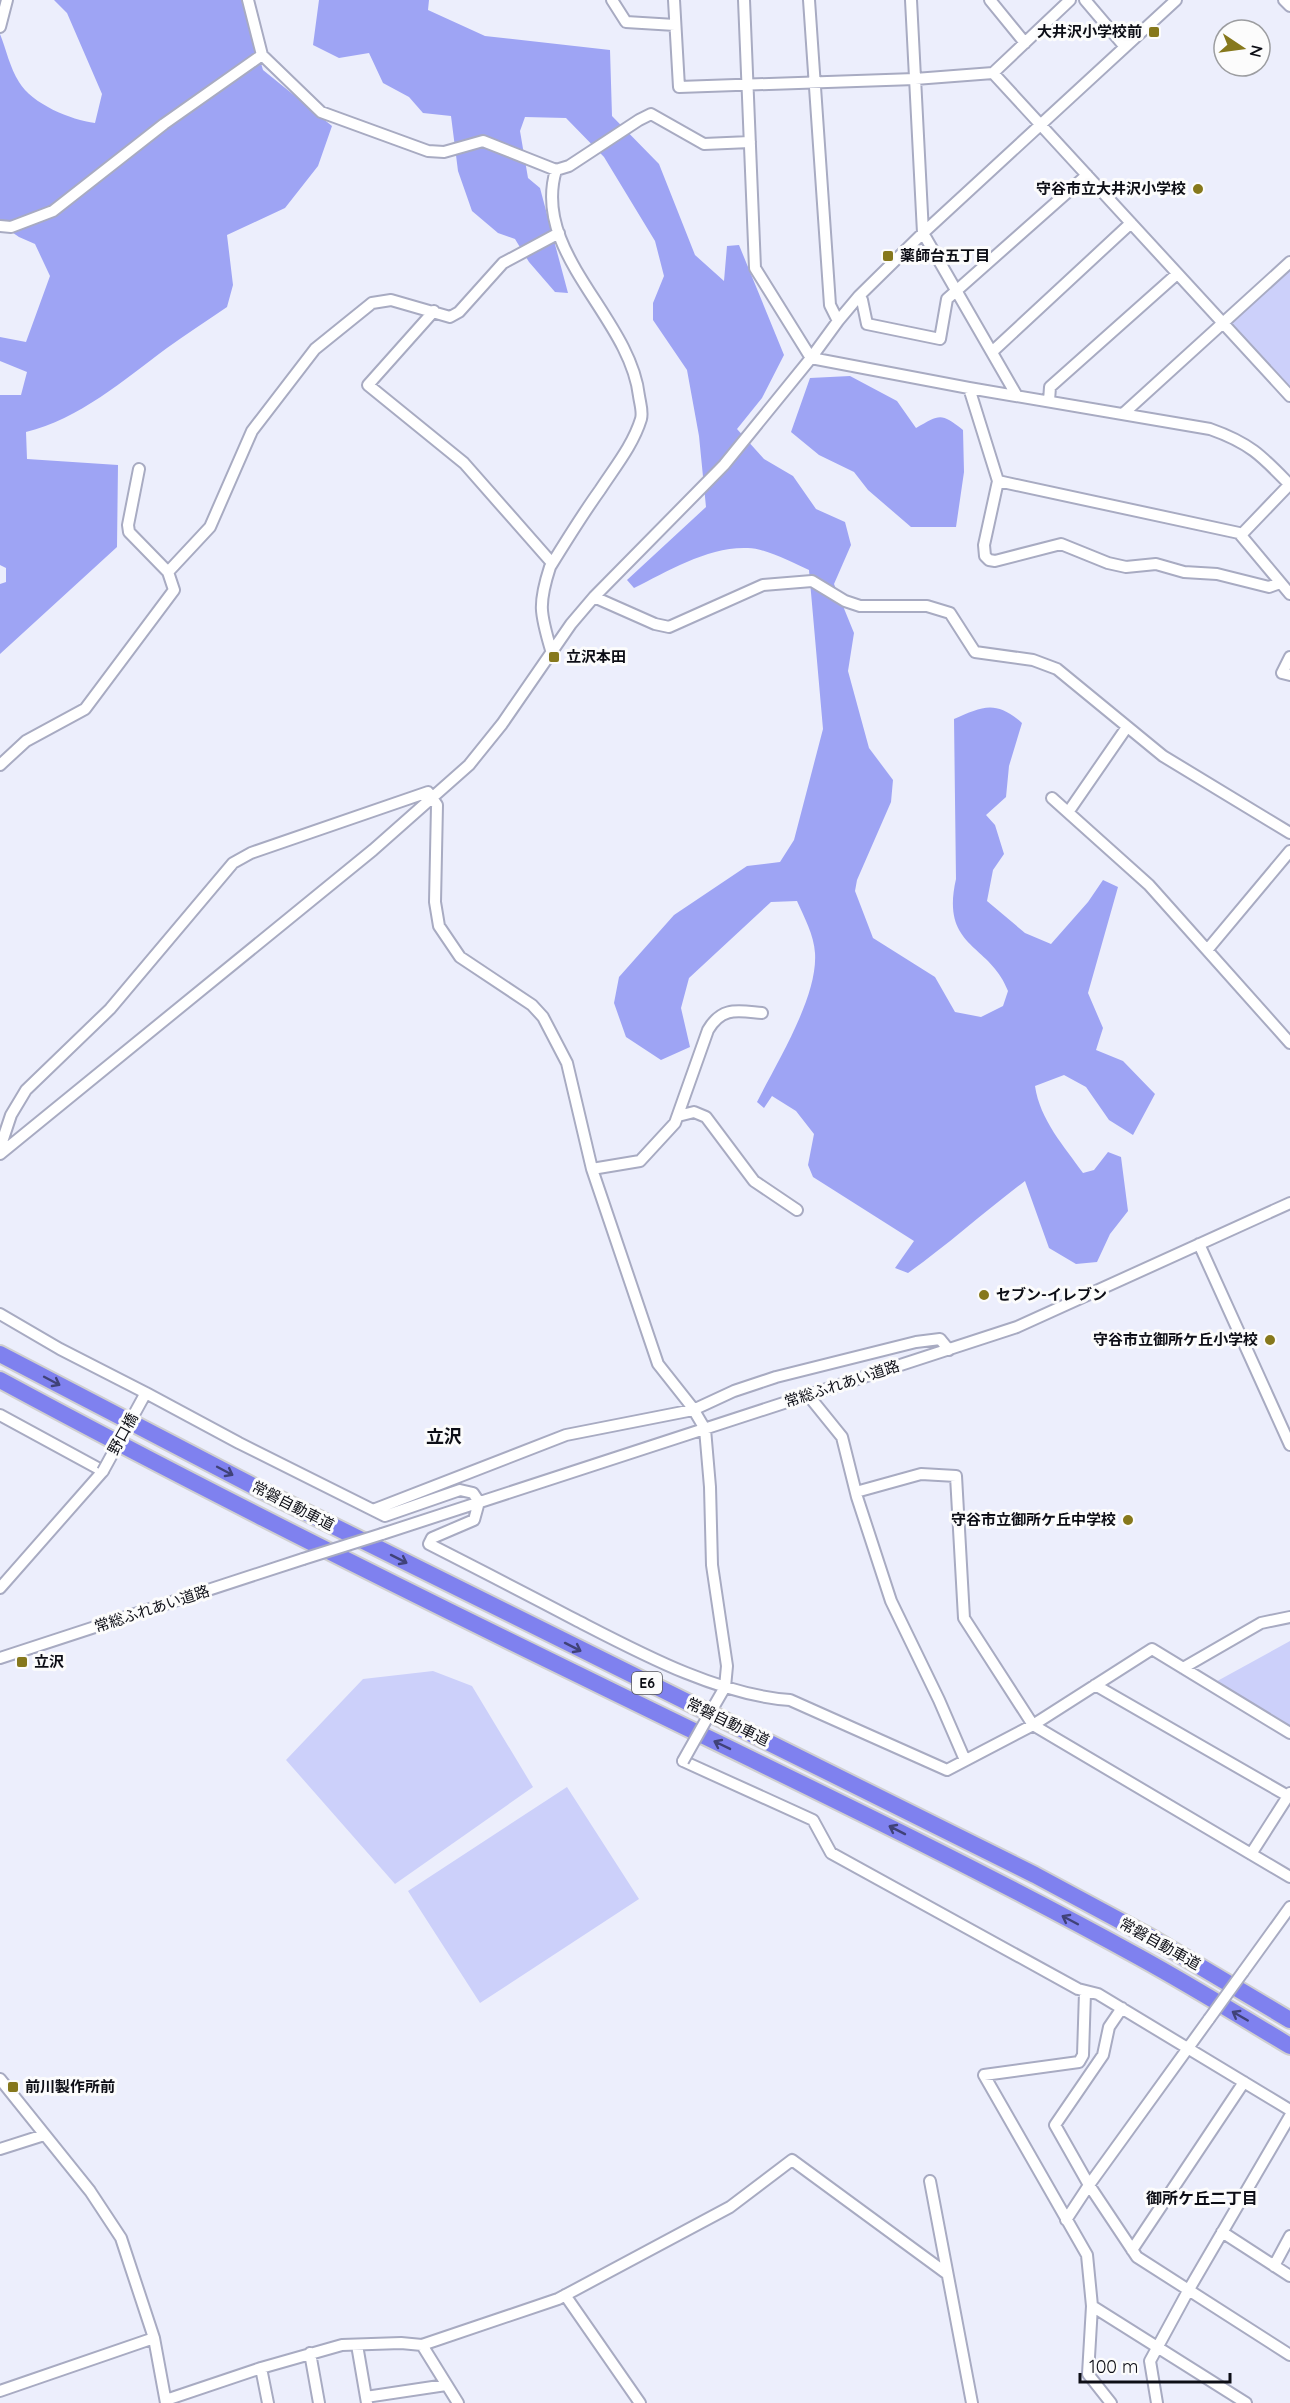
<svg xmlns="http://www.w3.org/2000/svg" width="1290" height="2403" viewBox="0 0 1290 2403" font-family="Quicksand,'Noto Sans JP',sans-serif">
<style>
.green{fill:#ccd0fa}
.forest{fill:#9ea4f4}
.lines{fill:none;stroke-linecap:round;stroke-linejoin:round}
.minor-casing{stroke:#a8abc2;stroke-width:14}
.highway-casing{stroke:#cfcfd0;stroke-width:20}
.minor{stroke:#fff;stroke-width:10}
.highway{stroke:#7f81ef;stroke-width:16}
.minor-bridge-casing{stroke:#a8abc2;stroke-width:14;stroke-linecap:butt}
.minor-bridge{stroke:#fff;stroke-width:10}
.oneway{stroke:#404278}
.poi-dot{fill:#86781c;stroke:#fcfcfc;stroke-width:2}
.labels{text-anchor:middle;stroke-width:6;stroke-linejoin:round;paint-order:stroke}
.shield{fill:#fcfcfc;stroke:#55555b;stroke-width:1.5}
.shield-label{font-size:14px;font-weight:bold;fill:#0d0e16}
.poi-label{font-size:15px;font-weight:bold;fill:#0d0e16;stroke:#fcfcfc;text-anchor:start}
.street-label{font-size:15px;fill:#0d0e16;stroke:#fcfcfc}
.neighbourhood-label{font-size:16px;font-weight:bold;fill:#0d0e16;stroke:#fcfcfc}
.quarter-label{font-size:18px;font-weight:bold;fill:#0d0e16;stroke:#fcfcfc}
</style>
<rect width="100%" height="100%" fill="#eceefc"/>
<path class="green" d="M1290,262V396L1222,322Z
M1290,1641V1733L1210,1685Z
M433,1671L472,1686L533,1787L395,1884L286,1760L363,1679Z
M567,1787L639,1899L480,2003L408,1891Z"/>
<path class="forest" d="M54,0H242L263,70L332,126L318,166L285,208L227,235L233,285L227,307C207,321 186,334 167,348C124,380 79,419 26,432L27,459L118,465L117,547L0,654V584L6,582V568L0,565V395H21L27,372L0,361V337L26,342L50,276L35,244L19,237L0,224V34C6,49 10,68 19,82C32,104 71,120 95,123L102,94L67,13Z
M319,0H429L428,10L485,36L610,50L612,116L659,164L695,255L724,281L727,246L739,245L784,355L762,398L737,429L764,459L793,476L816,509L845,522L851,545L834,584L854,633L848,671L869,748L893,780L891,802L857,880L855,891L873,938L935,977L955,1012L981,1017L1003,1006L1008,991C990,943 940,949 956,879L954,719C982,707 995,699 1022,723L1009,766L1006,797L986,815L995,825L1004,854L993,870L987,901L1025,933L1051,944L1088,902L1103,880L1118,887L1088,993L1103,1028L1096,1050L1123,1061L1155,1094L1133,1135L1109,1120L1086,1087L1064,1075L1035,1086C1040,1120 1064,1146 1083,1173L1094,1170L1108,1152L1121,1157L1128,1211L1110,1234L1097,1262L1076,1264L1049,1248L1025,1181C985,1211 949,1244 908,1273L895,1268L914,1241L813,1177L808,1165L814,1134L796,1111L772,1096L764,1108L757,1102C777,1062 818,997 815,953C814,935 804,917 797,901L771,902L689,978L681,1008L690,1047L661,1060L626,1037L614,1003L619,977L674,915L747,866L780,862L794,840L823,729L809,570C793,563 765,548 748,548C709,546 668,571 634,588L627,580L706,507L699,436L687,370L653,320V303L664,276L655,241L604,157L566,118L525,117L520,131L528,178L540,188L568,293L555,292L529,262L515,239L498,233L472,211L458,171L451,116L423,113L409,97L383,83L369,53L339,58L313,45Z
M850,376L897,401L916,428C940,415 940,412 963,430L964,472L956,527H911L868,490L854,472L819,455L791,432L810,378Z"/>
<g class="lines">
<defs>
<path id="minor" d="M248,0L262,55L321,112L428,151L444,152L483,141L556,170L569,166L639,120L651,114L704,144L750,142
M612,0L626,22L675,25
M674,0L679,87L915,79L993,73L1070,0
M744,0L755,268L811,358L969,388L1210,429C1250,443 1262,456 1290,485
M809,0L830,305L838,321
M911,0L923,233L1017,396
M990,0L1025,43
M1085,0L1125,47
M1284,0L1290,6
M0,27L7,0
M993,73L1290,396
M0,226L11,227L53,211L164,124L262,55
M859,296L862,300L867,324L940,339L947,299L1087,175
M434,311L368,385L464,463L552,563
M993,351L1131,223
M969,388L998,481L1239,533L1290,594
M1049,401L1050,387L1177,274
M1124,413L1290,262
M998,481L984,545L985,556L989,560L995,561L1061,544L1108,563L1126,567L1156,564L1184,572L1217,574L1269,587L1280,583
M1241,535L1289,485
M168,572L210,527L252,431L315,349L372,303L391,300L450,317L459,312L503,263L559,233
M594,597L655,624L669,627L763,585L812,581L845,601L860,606H927L950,613L975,652L1033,660L1057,669L1163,756L1290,833
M551,650C540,613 538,604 550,567C566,541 582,515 600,490C615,467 633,445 641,419C643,412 640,403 639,396C630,317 531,253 556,170
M1290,657L1282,673L1290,675
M0,765L26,741L85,709L174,590L168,572L129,532L128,525L139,469
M1052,798L1149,885L1290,1043
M1069,811L1127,727
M1208,949L1290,851
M678,1116L694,1112L706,1117L754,1181L797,1210
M0,1148L11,1115L26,1090L110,1009L233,863L251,853L428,792L437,805L435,902L439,926L460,957L532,1005L543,1017L567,1063L592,1169L658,1364L692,1407L705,1429L710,1487L712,1565L727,1666L725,1687L714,1706
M0,1154L373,850L469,765L502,724L571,624L594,597L724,465L811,358L838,321L859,296L923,233L1176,0
M592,1169L640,1161L675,1123L708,1030C722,1006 738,1011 762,1013
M1199,1244L1290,1445
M0,1314L60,1349L146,1393L143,1398
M146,1393L239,1443L373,1510L566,1435L693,1410L734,1391L776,1377L916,1342L940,1339L949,1350
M808,1395L842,1437L857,1497L891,1601L939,1700L965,1760
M0,1415L103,1471L0,1588
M856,1492L921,1474L956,1476L964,1618L1033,1725L1290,1877
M373,1510L385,1516L460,1490L473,1493L479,1502L474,1520L432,1538L429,1544C478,1569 527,1594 576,1620C640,1653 718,1695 790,1700L947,1770L1033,1725L1152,1649L1290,1733
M382,1534L1017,1327L1290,1203
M0,1658L303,1559
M1183,1668L1261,1623L1290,1617
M1095,1685L1288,1796
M683,1761L813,1820L831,1853L1078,1989L1098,1994L1290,2110
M1251,1854L1290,1793
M1243,1972L1290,1907
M1085,1992L1083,2055L1079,2062L984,2075L1087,2255L1092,2306L1088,2374L1111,2403
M1122,2008L1109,2027L1103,2055L1055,2125L1089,2185L1137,2257L1290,2355
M0,2079L90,2191L121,2238L154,2338L166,2403
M0,2149L44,2135
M930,2181L972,2403
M1066,2220L1089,2185L1209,2019
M1222,2232L1290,2276
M1132,2250L1244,2082
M1274,2266L1290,2236
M565,2295L640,2403
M1092,2306L1246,2403
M357,2345L367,2403
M422,2345L458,2403
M310,2353L319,2403
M261,2368L268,2403
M0,2391L154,2338
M366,2397L446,2385
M166,2400L261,2368L342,2345L401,2343L422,2345L558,2299L730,2207L792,2160L946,2273
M1157,2403L1150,2361L1188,2291L1290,2116"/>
<path id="highway" d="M0,1354L255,1487L1035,1875L1152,1938L1290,2020
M0,1380C190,1483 384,1580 579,1675C766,1767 956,1856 1139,1957C1190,1985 1240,2016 1290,2046"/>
</defs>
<use href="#minor" class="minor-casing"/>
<use href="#highway" class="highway-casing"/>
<use href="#minor" class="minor"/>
<use href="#highway" class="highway"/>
<defs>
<path id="minor-bridge" d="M103,1471L143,1398
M303,1559L382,1534
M683,1761L714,1706
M1209,2019L1243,1972"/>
</defs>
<use href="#minor-bridge" class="minor-bridge-casing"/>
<use href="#minor-bridge" class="minor-bridge"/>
</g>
<defs><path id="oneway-shaft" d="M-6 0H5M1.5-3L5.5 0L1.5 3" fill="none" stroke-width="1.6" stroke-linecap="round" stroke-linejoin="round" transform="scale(1.5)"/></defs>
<g class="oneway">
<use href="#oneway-shaft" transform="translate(52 1381) rotate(28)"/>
<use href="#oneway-shaft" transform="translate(225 1471) rotate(28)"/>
<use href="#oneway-shaft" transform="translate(399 1559) rotate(27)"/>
<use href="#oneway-shaft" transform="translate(573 1647) rotate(27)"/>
<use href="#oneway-shaft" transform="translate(722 1745) rotate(-154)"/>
<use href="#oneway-shaft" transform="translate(897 1830) rotate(-153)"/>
<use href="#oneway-shaft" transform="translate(1070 1920) rotate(-152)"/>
<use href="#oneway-shaft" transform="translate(1240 2016) rotate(-150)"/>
</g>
<g class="poi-dot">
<rect x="1148" y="26" width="12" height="12" rx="3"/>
<circle cx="1198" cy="189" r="6"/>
<rect x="882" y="250" width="12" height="12" rx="3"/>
<rect x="548" y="651" width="12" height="12" rx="3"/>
<circle cx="984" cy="1295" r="6"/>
<circle cx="1270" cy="1340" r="6"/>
<circle cx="1128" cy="1520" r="6"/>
<rect x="16" y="1656" width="12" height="12" rx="3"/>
<rect x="7" y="2081" width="12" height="12" rx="3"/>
</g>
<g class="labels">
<rect class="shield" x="632" y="1672" width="30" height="22" rx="4.5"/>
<g class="shield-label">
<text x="647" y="1688">E6</text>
</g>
<g class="poi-label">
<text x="1142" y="37" text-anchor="end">大井沢小学校前</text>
<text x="1186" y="194" text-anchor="end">守谷市立大井沢小学校</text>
<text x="900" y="261">薬師台五丁目</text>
<text x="566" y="662">立沢本田</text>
<text x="996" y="1300">セブン-イレブン</text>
<text x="1258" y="1345" text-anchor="end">守谷市立御所ケ丘小学校</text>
<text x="1116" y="1525" text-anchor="end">守谷市立御所ケ丘中学校</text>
<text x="34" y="1667">立沢</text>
<text x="25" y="2092">前川製作所前</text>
</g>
<g class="street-label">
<text transform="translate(842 1384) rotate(-18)" y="5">常総ふれあい道路</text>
<text transform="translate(123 1434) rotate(-61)" y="5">野口橋</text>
<text transform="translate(293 1506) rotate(27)" y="5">常磐自動車道</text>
<text transform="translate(152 1609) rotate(-18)" y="5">常総ふれあい道路</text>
<text transform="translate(728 1722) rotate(26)" y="5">常磐自動車道</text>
<text transform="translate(1160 1944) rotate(29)" y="5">常磐自動車道</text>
</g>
<g class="neighbourhood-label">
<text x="1202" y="2204">御所ケ丘二丁目</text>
</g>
<g class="quarter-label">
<text x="444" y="1443">立沢</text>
</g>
</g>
<g transform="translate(1242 48) rotate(103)"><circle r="28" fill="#fcfcfc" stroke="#9c9da0" stroke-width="1.5"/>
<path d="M0-4.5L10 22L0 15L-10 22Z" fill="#86781c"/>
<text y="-9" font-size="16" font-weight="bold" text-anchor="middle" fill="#0d0e16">N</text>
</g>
<path d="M1080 2373v9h150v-9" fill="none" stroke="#0d0e16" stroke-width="3"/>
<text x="1089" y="2373" font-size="18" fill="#0d0e16" stroke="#fcfcfc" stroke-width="4.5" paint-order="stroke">100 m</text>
</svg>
